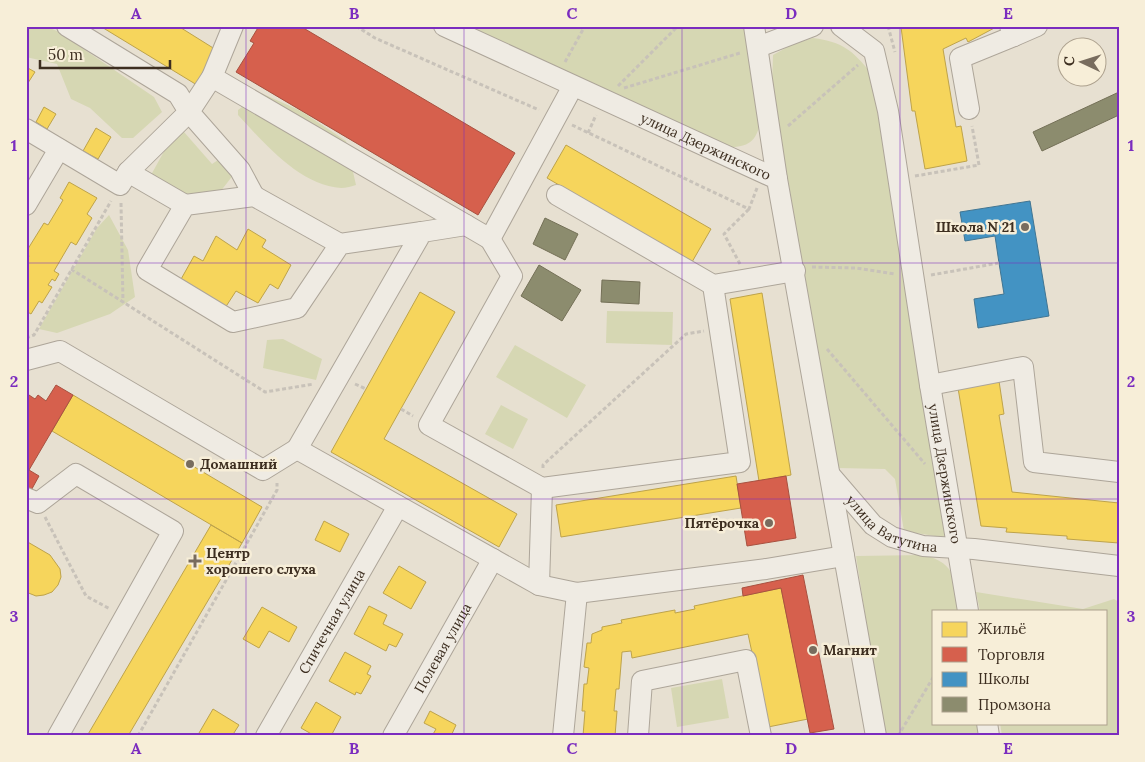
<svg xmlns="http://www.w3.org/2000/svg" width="1145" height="762" viewBox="0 0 1145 762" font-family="Lora,serif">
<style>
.green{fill:#d6d7b3}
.homes{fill:#f6d55c;stroke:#bea34a}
.shops{fill:#d6604d;stroke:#a85140}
.schools{fill:#4393c3;stroke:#417592}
.industry{fill:#8c8c6e;stroke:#747057}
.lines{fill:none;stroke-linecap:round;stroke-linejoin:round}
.minor-casing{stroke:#ada599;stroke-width:22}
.path{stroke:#c8c2b9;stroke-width:3;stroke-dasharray:4 2.5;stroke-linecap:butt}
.minor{stroke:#efebe3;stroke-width:20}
.grid{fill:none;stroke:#7b2cbf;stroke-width:1;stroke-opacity:0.55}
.poi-dot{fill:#786c5e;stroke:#f7eed8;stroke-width:2}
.labels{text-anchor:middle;stroke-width:5;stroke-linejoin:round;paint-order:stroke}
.street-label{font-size:14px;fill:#3d2e20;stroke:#f7eed8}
.poi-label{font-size:14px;font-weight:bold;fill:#3d2e20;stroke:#f7eed8;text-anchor:start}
.neatline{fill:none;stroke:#7b2cbf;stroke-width:2}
.grid-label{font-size:16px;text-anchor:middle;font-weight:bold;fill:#7b2cbf}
</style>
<rect width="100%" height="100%" fill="#e7e0d1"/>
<path class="green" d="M26,26H45L57,31L154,97L162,112L133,138H122L90,108L71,99L57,64L26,57Z
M465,26H744L760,121C758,138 750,147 732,147Z
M813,38C843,42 852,50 871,73L948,536L941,537L904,531L895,479L885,469L837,468L772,86L773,55L793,44Z
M261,93L301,111L346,141L356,185C352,186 346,188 341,188C300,186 263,142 238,115V110Z
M184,132L212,164L221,158L234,174L220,192L182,194L151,175L167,146L180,133Z
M109,215L128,250L135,297L110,314L57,333L39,329L97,228Z
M607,311L673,312L672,345L606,343Z
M283,339L322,359L316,380L263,368L267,340Z
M515,345L586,385L567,418L496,377Z
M501,405L528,419L513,449L485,434Z
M924,555C958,564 954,581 960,611H934V723H977L979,736H884L856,556Z
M976,592L1083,609L1114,599L1119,602V736H1002L1000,723H1106V611H980Z
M722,679L729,718L677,727L671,688Z"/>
<path class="homes" d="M100,26H178L218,51L197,85Z
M998,26L968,42L966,38L943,49L956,127L961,126L967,161L925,169L915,111H912L901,27Z
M26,67L35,72L26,86Z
M44,107L56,114L47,129L36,122Z
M96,128L111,137L98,159L83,151Z
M566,145L711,229L692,262L547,178Z
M69,182L97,198L87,214L92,218L76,245L71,242L54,271L59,274L55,281L52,279L48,285L52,287L42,303L39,301L31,314L26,311V261L29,256L26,252L44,223L48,225L63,200L60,198Z
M248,229L266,240L262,247L291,265L278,289L270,284L258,303L236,291L225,308L180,281L194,256L203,261L216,236L237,250Z
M420,292L455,312L384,439L517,514L499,547L331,452Z
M762,293L791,475L759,481L730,299Z
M999,381L1004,414L999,415L1012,492L1119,503V543L1067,539V536L1006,532L1007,528L981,526L958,388Z
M73,395L262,507L242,543L52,431Z
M736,476L741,508L561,537L556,505Z
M324,521L349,534L340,552L315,540Z
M211,525L242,543L128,736H87Z
M26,541L50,555L60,569L61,577L58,585L52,592L44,595L36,596L26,592Z
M399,566L426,582L411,609L383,593Z
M781,588L808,719L768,727L748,634L632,658L631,651L622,652L619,689H616L614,711H617L615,736H583L585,711H582L584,684H587L589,668L584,667L587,643H591L592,634L602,630V627L622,623L621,620L675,610V613L695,609L694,606Z
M369,606L387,615L383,624L403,634L396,647L389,644L386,651L354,634Z
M262,607L297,627L289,642L269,631L259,648L243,639Z
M345,652L371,666L367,674L371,676L361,694L356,692L355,695L329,681Z
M316,702L341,717L331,736H315L301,728Z
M213,709L239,725L232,736H204L199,733Z
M430,711L456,725L451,736H432L436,729L424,723Z"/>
<path class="shops" d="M259,26H300L515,153L478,215L236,72L254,43L250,41Z
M56,385L73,395L29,470L39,476L28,496L26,399L29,395L35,399L38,395L46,401Z
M786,476L796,538L747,546L737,484Z
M803,575L834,729L810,733L781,588L743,596L742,588Z"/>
<path class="schools" d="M1030,201L1049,316L978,328L974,299L1004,294L999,263L995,236L965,241L960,212Z"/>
<path class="industry" d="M1119,92V115L1042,151L1033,132Z
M545,218L578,234L565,260L533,244Z
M539,265L581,290L562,321L521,296Z
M602,280L640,282L639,304L601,302Z"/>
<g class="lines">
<defs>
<g id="minor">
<path d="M233,26L212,77L189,112L240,170L254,196"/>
<path id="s1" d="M444,26L777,179L876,736"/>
<path d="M754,26L777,179"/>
<path id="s2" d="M841,26L874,51L888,111L930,385L968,611"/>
<path d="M1014,36L1037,26"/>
<path d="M758,47L813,26"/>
<path d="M212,77L466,225"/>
<path d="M573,86L490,239L466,225L422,232L297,449L539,585L577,593L766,569L844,556"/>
<path d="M969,109L960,58L1014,36L1010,26"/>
<path d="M26,129L120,185L128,172L189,112L178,94L67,26"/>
<path d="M128,172L185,205"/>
<path d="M557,195L713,285L795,271"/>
<path d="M26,205L59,149"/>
<path d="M490,239L512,276L429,425L542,488L740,462L713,285"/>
<path d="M340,244L297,308L233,322L147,270L185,205L254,196L340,244L422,232"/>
<path d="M26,360L60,351L263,470L297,449"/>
<path d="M930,385L1023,367L1034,462L1119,472"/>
<path id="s3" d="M830,475L873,525L892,537L923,546L974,549L1119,566"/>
<path d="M26,498L38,503L76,474L173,531L58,736"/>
<path d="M539,585L542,488"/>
<path d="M987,723L989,736"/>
<path id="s4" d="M266,736L398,506"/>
<path id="s5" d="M393,736L493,559"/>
<path d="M563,736L577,593"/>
<path d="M638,736L642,681L746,660L761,736"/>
</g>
</defs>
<use href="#minor" class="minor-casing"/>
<path class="path" d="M356,26L375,38L539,110
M888,26L895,52
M565,62L585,26
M618,86L678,26
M624,88L740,53
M572,125L749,209L757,188
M788,126L858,65
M588,133L596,115
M915,176L979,165L972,126
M121,203L123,303
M740,264L724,234L749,209
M812,267L856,268L895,274
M71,269L265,392L314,384
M931,275L999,263
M26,338L34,335L111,201
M827,349L925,464
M355,384L366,389
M401,409L413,416
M543,468V465L686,334L704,331
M45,517L86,596L110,609
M138,736L277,490V483
M898,736L934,676"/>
<use href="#minor" class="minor"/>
</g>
<path class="grid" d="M246,26V736M464,26V736M682,26V736M900,26V736M26,263H1119M26,499H1119"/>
<g class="poi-dot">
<circle cx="1025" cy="227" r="5"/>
<circle cx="190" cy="464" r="5"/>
<circle cx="769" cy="523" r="5"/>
<path d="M192.5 553.5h5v5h5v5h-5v5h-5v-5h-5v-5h5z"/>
<circle cx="813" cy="650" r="5"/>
</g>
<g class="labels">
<g class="street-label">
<text dy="5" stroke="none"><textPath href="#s1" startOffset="288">улица Дзержинского</textPath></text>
<text dy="5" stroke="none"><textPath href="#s2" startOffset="470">улица Дзержинского</textPath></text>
<text dy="5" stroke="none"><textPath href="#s3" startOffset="82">улица Ватутина</textPath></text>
<text dy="5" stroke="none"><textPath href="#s4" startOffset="132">Спичечная улица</textPath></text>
<text dy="5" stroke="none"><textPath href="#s5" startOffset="101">Полевая улица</textPath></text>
</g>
<g class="poi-label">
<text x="1015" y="232" text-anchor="end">Школа N 21</text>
<text x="200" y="469">Домашний</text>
<text x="759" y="528" text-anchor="end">Пятёрочка</text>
<text x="206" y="558">Центр<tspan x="206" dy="16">хорошего слуха</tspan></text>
<text x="823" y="655">Магнит</text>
</g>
</g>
<rect width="1145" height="762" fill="none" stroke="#f7eed8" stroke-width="55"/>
<rect x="932" y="610" width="175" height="115" fill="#f7eed8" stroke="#ada18e"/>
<rect x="942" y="622" width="25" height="15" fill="#f6d55c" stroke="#ada18e"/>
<text x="978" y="634" font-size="15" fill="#3d2e20">Жильё</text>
<rect x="942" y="647" width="25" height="15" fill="#d6604d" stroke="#ada18e"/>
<text x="978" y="660" font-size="15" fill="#3d2e20">Торговля</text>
<rect x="942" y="672" width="25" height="15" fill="#4393c3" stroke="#ada18e"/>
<text x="978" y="684" font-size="15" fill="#3d2e20">Школы</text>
<rect x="942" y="697" width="25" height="15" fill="#8c8c6e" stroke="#ada18e"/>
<text x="978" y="710" font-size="15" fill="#3d2e20">Промзона</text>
<g transform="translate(1082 62) rotate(274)"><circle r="24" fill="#f7eed8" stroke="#ada18e"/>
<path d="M0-4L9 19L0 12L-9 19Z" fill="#786c5e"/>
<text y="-8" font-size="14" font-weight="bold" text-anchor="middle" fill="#3d2e20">С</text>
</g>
<path d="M40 60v8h130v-8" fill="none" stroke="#3d2e20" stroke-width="2.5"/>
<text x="48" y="60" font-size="15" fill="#3d2e20" stroke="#f7eed8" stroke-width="4" paint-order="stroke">50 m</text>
<rect x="28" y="28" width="1090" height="706" class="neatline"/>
<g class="grid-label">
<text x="136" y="19">A</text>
<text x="354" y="19">B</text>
<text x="572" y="19">C</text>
<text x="791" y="19">D</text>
<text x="1008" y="19">E</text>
<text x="14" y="151">1</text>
<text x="1131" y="151">1</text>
<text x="14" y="387">2</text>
<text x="1131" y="387">2</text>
<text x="14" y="622">3</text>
<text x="1131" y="622">3</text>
<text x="136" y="754">A</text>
<text x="354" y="754">B</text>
<text x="572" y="754">C</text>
<text x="791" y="754">D</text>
<text x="1008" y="754">E</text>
</g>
</svg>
